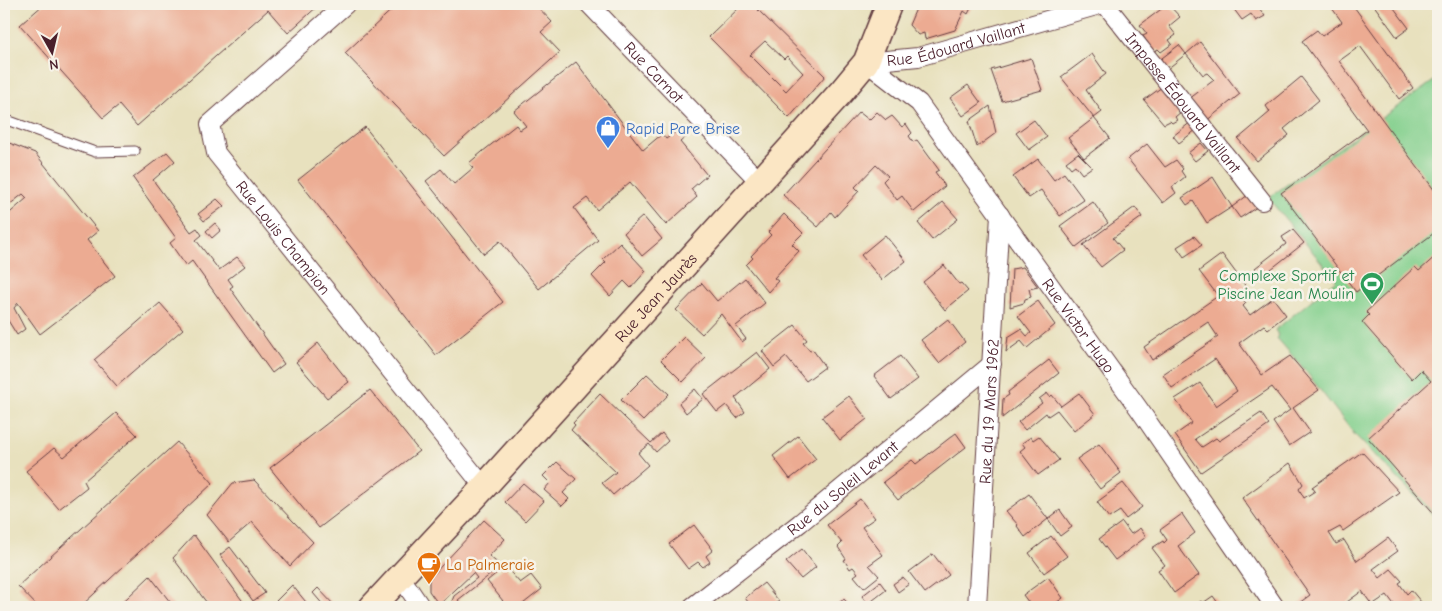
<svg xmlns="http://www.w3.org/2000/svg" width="1442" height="611" viewBox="0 0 1442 611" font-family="'Comic Neue',sans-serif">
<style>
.green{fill:#84d08e;stroke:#67785c}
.building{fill:#ecab92;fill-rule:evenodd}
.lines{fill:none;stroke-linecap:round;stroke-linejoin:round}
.lane-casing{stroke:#623c41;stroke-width:11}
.street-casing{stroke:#623c41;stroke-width:20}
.secondary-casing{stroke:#623c41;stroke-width:28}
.lane{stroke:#fff;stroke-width:9}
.street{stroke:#fff;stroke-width:18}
.secondary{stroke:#fbe6c4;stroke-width:25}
.labels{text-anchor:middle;stroke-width:5;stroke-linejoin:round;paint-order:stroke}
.street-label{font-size:16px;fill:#4a1f2b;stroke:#f7f3e8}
.shop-label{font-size:16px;fill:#366cbe;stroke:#f7f3e8;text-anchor:start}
.leisure-label{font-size:16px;fill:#27864d;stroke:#f7f3e8;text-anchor:end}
.food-label{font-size:16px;fill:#c56008;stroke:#f7f3e8;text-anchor:start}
</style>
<rect width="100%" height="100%" fill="#f7f3e8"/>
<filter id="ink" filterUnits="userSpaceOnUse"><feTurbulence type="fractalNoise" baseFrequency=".02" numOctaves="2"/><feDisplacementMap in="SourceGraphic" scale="10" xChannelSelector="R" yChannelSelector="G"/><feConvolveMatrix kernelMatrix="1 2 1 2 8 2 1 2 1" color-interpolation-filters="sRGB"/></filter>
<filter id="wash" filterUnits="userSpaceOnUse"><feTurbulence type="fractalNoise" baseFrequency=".0096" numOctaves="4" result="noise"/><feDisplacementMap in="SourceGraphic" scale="20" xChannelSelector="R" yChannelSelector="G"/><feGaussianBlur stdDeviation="1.12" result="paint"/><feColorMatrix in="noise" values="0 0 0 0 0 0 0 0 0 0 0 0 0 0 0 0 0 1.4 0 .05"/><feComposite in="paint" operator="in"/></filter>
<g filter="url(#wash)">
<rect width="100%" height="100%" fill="#e8e1be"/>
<path class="green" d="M1438,78V519L1355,435L1304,369L1277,338L1279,336L1275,330L1336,280L1268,198Z"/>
<g id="blocks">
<path class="building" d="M44,4H320L288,33L268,10L137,126L119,105L103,118L20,25Z
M398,4H535L552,22L541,32L560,52L444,156L345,53Z
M743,4H752L825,76L789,118L709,37ZM765,41L784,59L787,56L803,73L786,91L750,55Z
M918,4H973L968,14L964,11L955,30L925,39L924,33L918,35L909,25Z
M1168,4L1180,17L1169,26L1176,35L1169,40L1172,44L1161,52L1158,49L1152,53L1145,45L1148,43L1143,36L1147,34L1140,25Z
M1230,4H1256L1265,16L1256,21L1251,14L1242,20Z
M1329,4H1352L1413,88L1399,99L1360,46L1339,61L1438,195V230L1356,292L1281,193L1367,130L1302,41L1317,30L1322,36L1342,22Z
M1373,4H1391L1409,28L1397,37Z
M1200,42L1240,94L1206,121L1189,99L1214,80L1207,73L1203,75L1186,54L1166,70L1158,61L1179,45L1186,54Z
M1092,54L1106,74L1086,90L1102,112L1094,118L1110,138L1084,158L1068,138L1094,118L1061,77Z
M1031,58L1042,90L1002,101L991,70Z
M576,62L643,150L662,134L666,139L681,128L687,136L680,142L707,175L691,189L697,197L666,225L630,182L597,210L587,198L574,208L598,240L539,289L500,241L484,254L426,181L441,169L454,184L473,168L469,163L482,152L516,125L520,130L526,126L514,111Z
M1301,77L1319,100L1284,129L1289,135L1257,161L1238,139L1270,112L1266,106Z
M968,85L981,103L963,116L950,98Z
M1162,87L1182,111L1175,117L1177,120L1172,123L1170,121L1164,124L1144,100Z
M990,106L996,133L977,147L969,121Z
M859,112L869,120L877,112L886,120L892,116L902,127L906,124L912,133L909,136L913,142L917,140L939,170L935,172L945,186L914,212L902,196L897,200L883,181L888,176L876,165L855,187L859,191L835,217L831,212L818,227L783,195Z
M1034,120L1047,137L1029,150L1016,133Z
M1191,122L1196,130L1179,143L1173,136Z
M365,127L503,302L436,355L298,180Z
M4,141L35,153L98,231L87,240L115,276L40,334L18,303L14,308L25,329L17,335L4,314V218L27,198L23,194L4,209Z
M1201,143L1208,151L1195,161L1188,153Z
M1147,144L1165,167L1176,160L1183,169L1181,171L1185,177L1172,187L1176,193L1163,203L1128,159Z
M167,152L175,161L153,180L191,232L197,228L202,235L196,240L219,270L237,257L245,266L228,279L233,286L230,288L284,364L272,373L192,261L186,266L170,243L176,238L133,178Z
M1078,153L1092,167L1082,174L1075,165L1071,168L1066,162Z
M1038,159L1054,180L1064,173L1084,200L1060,216L1041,190L1029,198L1013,177Z
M1213,177L1232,207L1207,223L1193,201L1187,205L1182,198Z
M1248,195L1257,207L1240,218L1232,207Z
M217,199L224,206L204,221L198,214Z
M943,202L958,219L932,240L918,223Z
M1093,202L1108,223L1076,247L1060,226Z
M1135,207L1142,217L1113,238L1123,250L1101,267L1083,245Z
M784,214L803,233L792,244L799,251L774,278L778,281L768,292L746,265L753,258L751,256L771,235L768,232Z
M643,216L662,239L642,256L624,233Z
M215,223L221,230L212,238L206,231Z
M1293,230L1304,243L1261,277L1255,268L1286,244L1282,237Z
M885,235L906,261L882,280L861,255Z
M1194,236L1202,245L1184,257L1177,247Z
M620,243L646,271L631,288L624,281L610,296L592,276L606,262L603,259Z
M1222,254L1247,288L1239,294L1246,303L1243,306L1250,315L1273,298L1286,315L1268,329L1264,325L1239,343L1262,375L1290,356L1319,390L1293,408L1310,432L1289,446L1273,422L1290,410L1272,387L1195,439L1202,447L1216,438L1219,441L1261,413L1269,425L1201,472L1175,435L1192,423L1175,399L1200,383L1216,406L1237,391L1215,359L1172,388L1163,374L1218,337L1208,322L1152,360L1144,347L1218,296L1199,271Z
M1438,254V518L1368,438L1431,381L1421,370L1412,379L1362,322L1369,315L1366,312L1415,267L1419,271Z
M944,265L959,284L961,283L968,291L945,310L923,282Z
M1023,267L1038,287L1029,289L1031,297L1025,299L1024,303L1010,307L1012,269Z
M745,278L765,303L736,326L746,339L742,342L721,314L702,334L676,310L702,283L717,301Z
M1038,301L1055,325L1027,348L1021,341L1006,352L1008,337L1021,329L1027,336L1031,333L1018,316Z
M160,303L183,329L117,386L94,360Z
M948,319L965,342L939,363L921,340Z
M795,325L807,340L803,343L810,351L813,350L825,367L806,381L786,357L774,367L762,351Z
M684,337L706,358L683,382L661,360Z
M318,343L349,382L327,398L296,362Z
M757,352L770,369L735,398L745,412L737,418L726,405L717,412L703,394Z
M900,356L918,379L891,399L874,376Z
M1049,360L1059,373L1002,418L1003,399L1009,395L1008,392Z
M647,374L669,394L643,421L621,400Z
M695,389L703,399L686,413L679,403Z
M370,390L419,451L319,528L270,468Z
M1047,393L1050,397L1052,395L1061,406L1079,393L1095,414L1074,431L1057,410L1048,416L1046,413L1025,430L1018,422L1042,403L1039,399Z
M600,394L651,443L662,433L668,441L656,452L649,444L638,453L648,465L613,495L602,483L616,472L571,430L575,425L573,423Z
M849,396L867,419L840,440L822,417Z
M116,413L137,435L84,481L87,487L59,509L26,471L54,448L64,457Z
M956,433L966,447L898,500L883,482L912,460L916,464Z
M798,436L816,459L790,479L773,456Z
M1039,436L1059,460L1038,475L1020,451L1025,447L1022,443L1031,437L1033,440Z
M177,442L213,483L80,607H38L18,586Z
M1099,444L1121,473L1100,489L1077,459Z
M1362,452L1399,492L1343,531L1340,527L1329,533L1336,544L1344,540L1357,561L1388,538L1398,551L1373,569L1380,578L1391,569L1402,581L1399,583L1407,594L1411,590L1421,602L1415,607H1396L1387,595L1372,605L1362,591L1347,602L1350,607H1296L1295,606L1310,595L1242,498L1290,463L1303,484L1299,489L1304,498L1315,491L1312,487Z
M557,462L576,479L563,493L569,499L562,506L544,490L550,483L543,476Z
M254,480L313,542L290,566L252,522L229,542L207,515L233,483Z
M523,483L544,501L525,521L505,502Z
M1123,483L1142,507L1126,519L1120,511L1109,518L1097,502Z
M1029,494L1048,519L1025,537L1017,526L1018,525L1006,511Z
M860,499L875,518L862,527L883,555L869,565L879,576L864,588L854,576L858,573L853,567L850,569L844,560L846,559L838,547L842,543L827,525Z
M1060,510L1072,527L1060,536L1048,519Z
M1182,514L1195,533L1178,546L1199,575L1174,593L1158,570L1165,565L1152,548L1163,541L1164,543L1167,540L1160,530Z
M484,520L505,539L489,556L501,566L458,600L463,607H450L452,605V601L454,596L477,578L473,573L439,605L429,591V579Z
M1122,522L1131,534L1140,528L1146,537L1115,560L1099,539Z
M694,525L713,550L706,556L710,562L703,567L698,562L688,569L669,544Z
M194,535L247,607H210L173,558Z
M1051,536L1067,556L1044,573L1029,553Z
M230,547L265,593L253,601L220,555Z
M802,549L816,567L801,579L786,562Z
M933,554L949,575L925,593L909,572Z
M505,566L520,583L531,575L542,589L519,607H495L503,601L487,581Z
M150,576L174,607H117L128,597Z
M903,577L909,584L898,592L893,584Z
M1048,577L1063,598L1050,607H1032L1023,595Z
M880,582L886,590L868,604L862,596Z
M764,583L779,601L774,605L776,607H752L745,598Z
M292,585L310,607H282L276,601Z
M318,588L335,606L334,607H325L313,593Z
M1213,596L1221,607H1193L1201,601L1203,603Z
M844,599L851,607H838L836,605Z"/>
</g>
</g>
<g filter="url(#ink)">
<use href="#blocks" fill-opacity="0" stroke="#623c41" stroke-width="1"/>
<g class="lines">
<defs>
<path id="lane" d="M4,119L95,152L135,151"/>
<g id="street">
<path id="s1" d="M346,4L210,124L216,153L484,487"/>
<path id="s2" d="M589,4L760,182"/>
<path id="s3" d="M1105,4L1262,201"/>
<path id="s4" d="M866,62L919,103L1139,409L1275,607"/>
<path id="s5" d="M866,62L918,57L1103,4"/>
<path d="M400,576L421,607"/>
<path id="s6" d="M692,607L800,523L992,364"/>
<path id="s7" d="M977,607L1000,215"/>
</g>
<g id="secondary">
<path id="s8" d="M372,607L484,487L842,91L866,62L889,4"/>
</g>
</defs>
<use href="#lane" class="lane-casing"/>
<use href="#street" class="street-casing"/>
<use href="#secondary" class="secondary-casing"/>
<use href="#lane" class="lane"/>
<use href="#street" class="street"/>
<use href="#secondary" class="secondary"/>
</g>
</g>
<defs>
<symbol id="shop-pin" viewBox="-11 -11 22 30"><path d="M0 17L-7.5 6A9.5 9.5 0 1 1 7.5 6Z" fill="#3f7fe0" stroke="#f7f3e8"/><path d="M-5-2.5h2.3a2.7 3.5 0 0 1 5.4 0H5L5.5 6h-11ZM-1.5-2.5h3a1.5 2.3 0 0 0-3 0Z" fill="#fff"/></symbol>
<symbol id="stadium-pin" viewBox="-11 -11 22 30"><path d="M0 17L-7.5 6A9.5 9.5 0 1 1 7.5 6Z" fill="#2e9e5b" stroke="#f7f3e8"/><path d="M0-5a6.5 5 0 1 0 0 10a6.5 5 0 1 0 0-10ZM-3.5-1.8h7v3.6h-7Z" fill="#fff"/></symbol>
<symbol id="cafe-pin" viewBox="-11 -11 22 30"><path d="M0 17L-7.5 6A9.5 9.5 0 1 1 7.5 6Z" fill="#e8710a" stroke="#f7f3e8"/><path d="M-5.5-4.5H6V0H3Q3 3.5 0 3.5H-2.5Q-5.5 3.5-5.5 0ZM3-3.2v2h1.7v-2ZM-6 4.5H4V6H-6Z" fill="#fff"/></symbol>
</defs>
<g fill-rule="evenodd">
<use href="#shop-pin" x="594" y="114" width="28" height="38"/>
<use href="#stadium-pin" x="1358" y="270" width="28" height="38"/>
<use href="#cafe-pin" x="415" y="550" width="28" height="38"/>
</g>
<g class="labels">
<g class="street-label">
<text dy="6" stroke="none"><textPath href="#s5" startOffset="92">Rue Édouard Vaillant</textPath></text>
<text dy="6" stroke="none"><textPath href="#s2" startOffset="94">Rue Carnot</textPath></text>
<text dy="6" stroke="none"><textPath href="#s3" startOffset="126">Impasse Édouard Vaillant</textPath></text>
<text dy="6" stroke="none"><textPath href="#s1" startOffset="319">Rue Louis Champion</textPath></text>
<text dy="6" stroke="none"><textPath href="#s8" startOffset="420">Rue Jean Jaurès</textPath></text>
<text dy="6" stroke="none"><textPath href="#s4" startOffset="341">Rue Victor Hugo</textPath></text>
<text dy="6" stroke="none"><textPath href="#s7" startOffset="196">Rue du 19 Mars 1962</textPath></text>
<text dy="6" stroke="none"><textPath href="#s6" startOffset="192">Rue du Soleil Levant</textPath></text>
</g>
<g class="shop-label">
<text x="626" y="134">Rapid Pare Brise</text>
</g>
<g class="leisure-label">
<text x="1354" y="281">Complexe Sportif et<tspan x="1354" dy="18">Piscine Jean Moulin</tspan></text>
</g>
<g class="food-label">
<text x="446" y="570">La Palmeraie</text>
</g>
</g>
<rect width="1442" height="611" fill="none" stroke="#f7f3e8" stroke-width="20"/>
<g transform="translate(52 52) rotate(172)" stroke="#f7f3e8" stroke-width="4" paint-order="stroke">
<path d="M0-4L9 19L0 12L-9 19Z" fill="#4a1f2b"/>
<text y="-8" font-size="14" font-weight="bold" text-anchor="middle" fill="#4a1f2b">N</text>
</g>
</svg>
